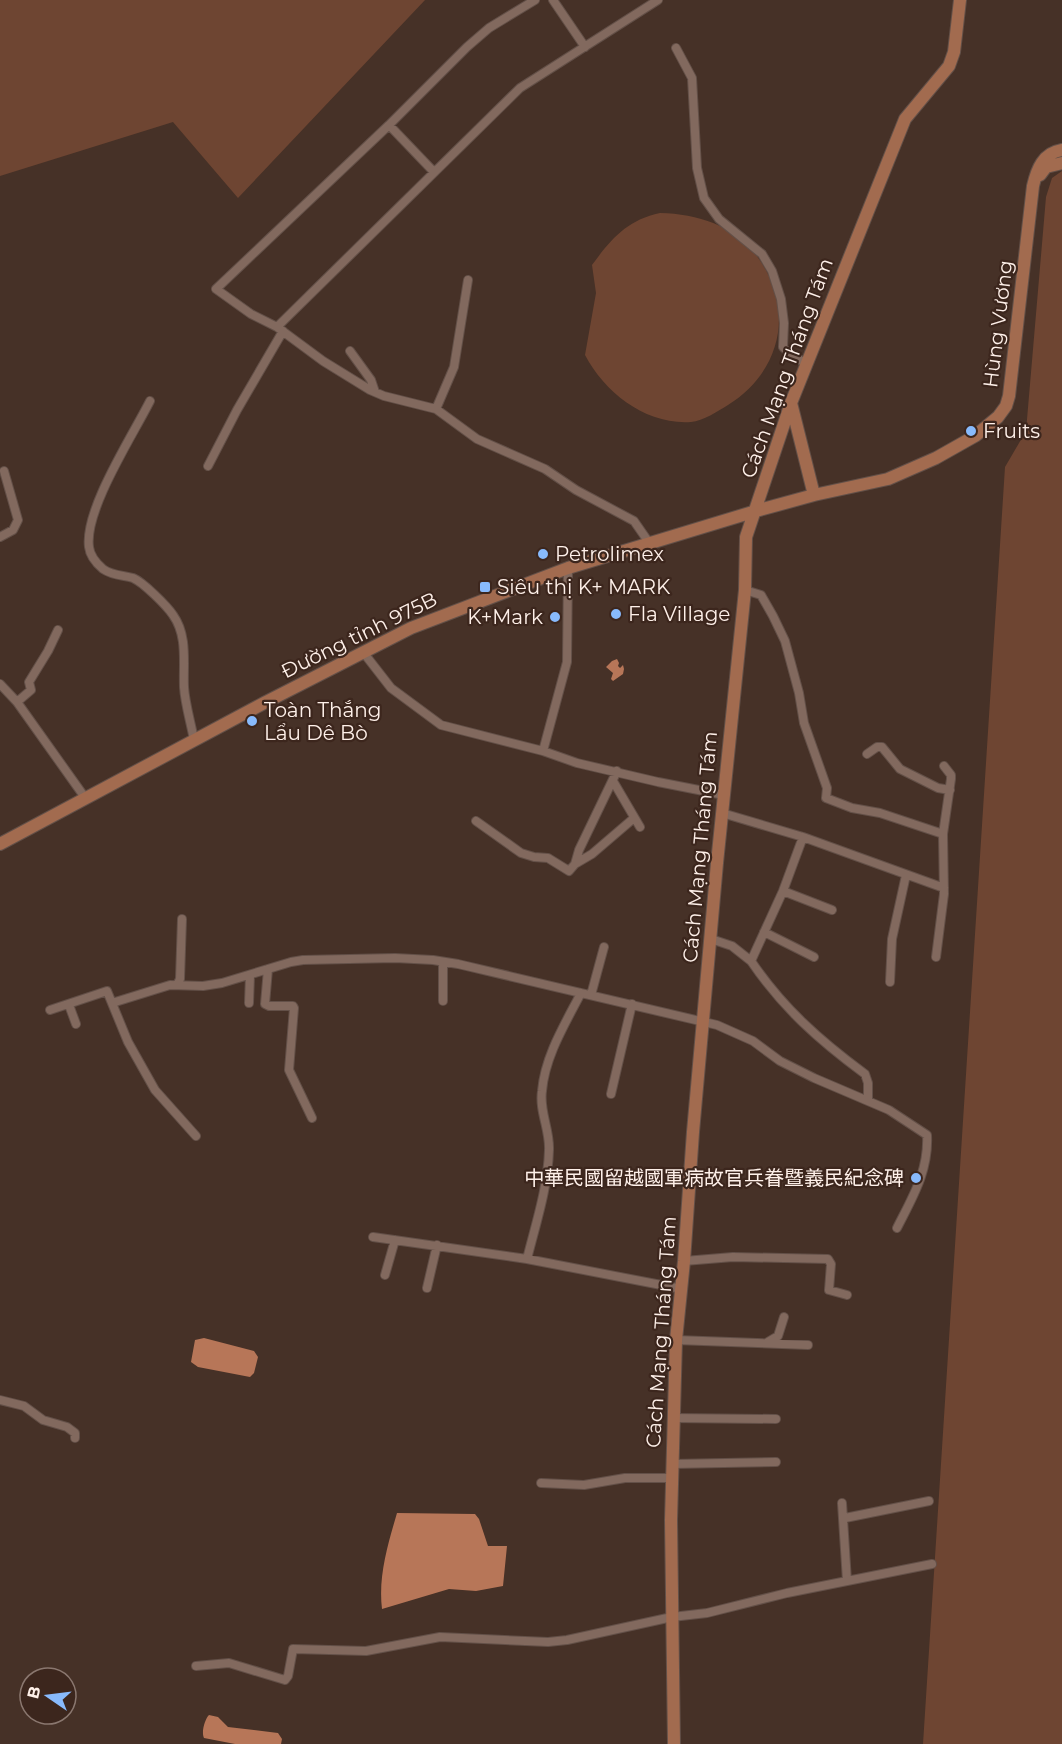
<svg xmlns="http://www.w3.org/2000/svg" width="1062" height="1744" viewBox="0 0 1062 1744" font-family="Montserrat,'Noto Sans SC',sans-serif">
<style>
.green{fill:#6e4532}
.water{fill:#b77658}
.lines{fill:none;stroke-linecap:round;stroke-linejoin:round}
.street-casing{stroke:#635048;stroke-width:10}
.secondary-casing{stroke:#635048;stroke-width:14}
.street{stroke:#82695e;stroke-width:8}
.secondary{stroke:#a26b4f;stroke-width:12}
.poi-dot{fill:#88bafc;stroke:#3c261d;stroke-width:2}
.labels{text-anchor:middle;stroke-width:4.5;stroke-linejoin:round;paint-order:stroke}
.street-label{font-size:20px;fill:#fef0e9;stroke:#3c261d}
.poi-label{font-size:20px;fill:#fef0e9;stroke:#3c261d;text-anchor:start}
</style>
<rect width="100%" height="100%" fill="#463127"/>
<path class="green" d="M0,0H425L238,198L173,122L0,176Z
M1062,171V1744H923L1005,467L1026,431L1046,197L1052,178Z
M660,213C699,214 736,226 759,259C795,310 781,372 728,405C718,411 703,421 691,422C646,425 605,393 585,355L596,293L592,265C611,239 627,220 660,213Z"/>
<path class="water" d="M617,659L619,663L618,666L620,668L623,665L624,669L623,674L613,681L611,679L613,673L606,667L612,661Z
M204,1338L254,1351L258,1357L254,1373L250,1377L198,1367L191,1362L195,1340Z
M397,1513L475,1514L479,1519L488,1546H507L503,1586L476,1591L449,1589L382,1609C378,1576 388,1544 397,1513Z
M209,1715L218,1717L228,1727L278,1733L282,1739L281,1744H235L204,1738C201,1732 205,1719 209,1715Z"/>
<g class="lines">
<defs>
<path id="street" d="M535,0L489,28L467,47L389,125L216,289L251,314L277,327L323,361L370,390L384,396L436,409L477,439L545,469L576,490L634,521L650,544
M553,0L585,47
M676,48L692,78L697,168L704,198L719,219L762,254L772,271L781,299L784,323L783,347L787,351L806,364
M389,125L434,172
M277,327L520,88L658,0
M350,351L371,380L375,392
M150,401C133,435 84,510 89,547C90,556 96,563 103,569C113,576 123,575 133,578C143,582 167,606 173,615C188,636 183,663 184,687C185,704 191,723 194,740
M436,409L454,367L468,280
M208,466L237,410L283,331
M0,537L13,530L18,520L4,471
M745,590L761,595L773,616L785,641L799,693L804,723L827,788L826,798L852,808L880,813L943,834
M363,652L391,688L441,725L543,751L577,763L658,782L724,795
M0,684L17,702L86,799
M17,702L31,690L29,682L48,651L58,630
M543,751L567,662L568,568
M867,754L877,747H882L900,769L938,788L950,790
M613,781L640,827
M722,813L803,837L944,888
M476,821L521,853L534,857L548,858L569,871L575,864L579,850L617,771
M575,864L592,854L634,818
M783,891L832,910
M764,932L814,957
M711,939L732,946L751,961L783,891L803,837
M936,957L944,894L943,834L951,779V775L944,766
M751,961C783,1008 819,1040 865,1074L868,1083V1100
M268,969L265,1004L269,1006H293L294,1008L289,1070L312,1118
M890,982L892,939L906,875
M177,985L180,979L182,919
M591,995L604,947
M443,1001V962
M112,1003L170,985L203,986L222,983L291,962L303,960L395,958L433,960L458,964L717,1025L753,1041L780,1061L814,1078L889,1110L927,1135C929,1171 912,1198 897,1228
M249,1003L250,975
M69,1005L76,1024
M50,1010L107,991L128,1042L155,1090L196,1136
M611,1094L632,1004
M373,1237L527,1259L682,1289
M527,1259C536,1223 548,1187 549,1150C550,1130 539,1111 542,1091C545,1056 565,1024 581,993
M684,1261L733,1257L828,1259L831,1264L829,1290L847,1295
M385,1275L395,1240
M427,1288L437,1245
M676,1340L808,1345
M768,1342L778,1336L784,1317
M0,1400L24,1406L43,1420L67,1427L75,1433V1438
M672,1418L776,1419
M672,1464L776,1462
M541,1483L584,1485L625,1478H672
M842,1503L847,1581
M845,1518L929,1501
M196,1666L229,1663L285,1680L288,1676L293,1649L366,1651L440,1637L548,1642L567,1640L672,1617L707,1613L787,1593L932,1564"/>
<path id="secondary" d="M1040,175L1046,167L1062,163
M791,403L814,495
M0,844L264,703L411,628L568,568L756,511L814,495L888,479L936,458L975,436L998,417L1006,406L1009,396L1033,186C1037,169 1043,153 1062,150
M674,1744L671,1520L676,1340L684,1261L693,1132L717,863L745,590L746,537L791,403L905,119L949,66L954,52L960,0"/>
</defs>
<use href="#street" class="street-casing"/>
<use href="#secondary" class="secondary-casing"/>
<use href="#street" class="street"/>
<use href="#secondary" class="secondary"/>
</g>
<g class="poi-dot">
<circle cx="971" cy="431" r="6"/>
<circle cx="543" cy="554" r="6"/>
<rect x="479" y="581" width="12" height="12" rx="3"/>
<circle cx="616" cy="614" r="6"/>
<circle cx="555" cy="617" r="6"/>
<circle cx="252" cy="721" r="6"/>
<circle cx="916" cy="1178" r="6"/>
</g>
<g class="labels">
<g class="street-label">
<text transform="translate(998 324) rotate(-83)" y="7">Hùng Vương</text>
<text transform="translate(787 368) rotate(-70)" y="7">Cách Mạng Tháng Tám</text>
<text transform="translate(359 635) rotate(-26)" y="7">Đường tỉnh 975B</text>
<text transform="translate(700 847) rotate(-85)" y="7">Cách Mạng Tháng Tám</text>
<text transform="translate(661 1332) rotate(-86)" y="7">Cách Mạng Tháng Tám</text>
</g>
<g class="poi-label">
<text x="983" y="438">Fruits</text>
<text x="555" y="561">Petrolimex</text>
<text x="497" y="594">Siêu thị K+ MARK</text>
<text x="628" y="621">Fla Village</text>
<text x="543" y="624" text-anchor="end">K+Mark</text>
<text x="264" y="717">Toàn Thắng<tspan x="264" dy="23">Lẩu Dê Bò</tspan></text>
<text x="904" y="1185" text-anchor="end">中華民國留越國軍病故官兵眷暨義民紀念碑</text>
</g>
</g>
<g transform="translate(48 1696) rotate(284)"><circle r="28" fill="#3c261d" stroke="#8a776f" stroke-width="1.5"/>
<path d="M0-4.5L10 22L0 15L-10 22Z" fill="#88bafc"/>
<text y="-9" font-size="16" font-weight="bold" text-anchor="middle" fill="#fef0e9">B</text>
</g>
</svg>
